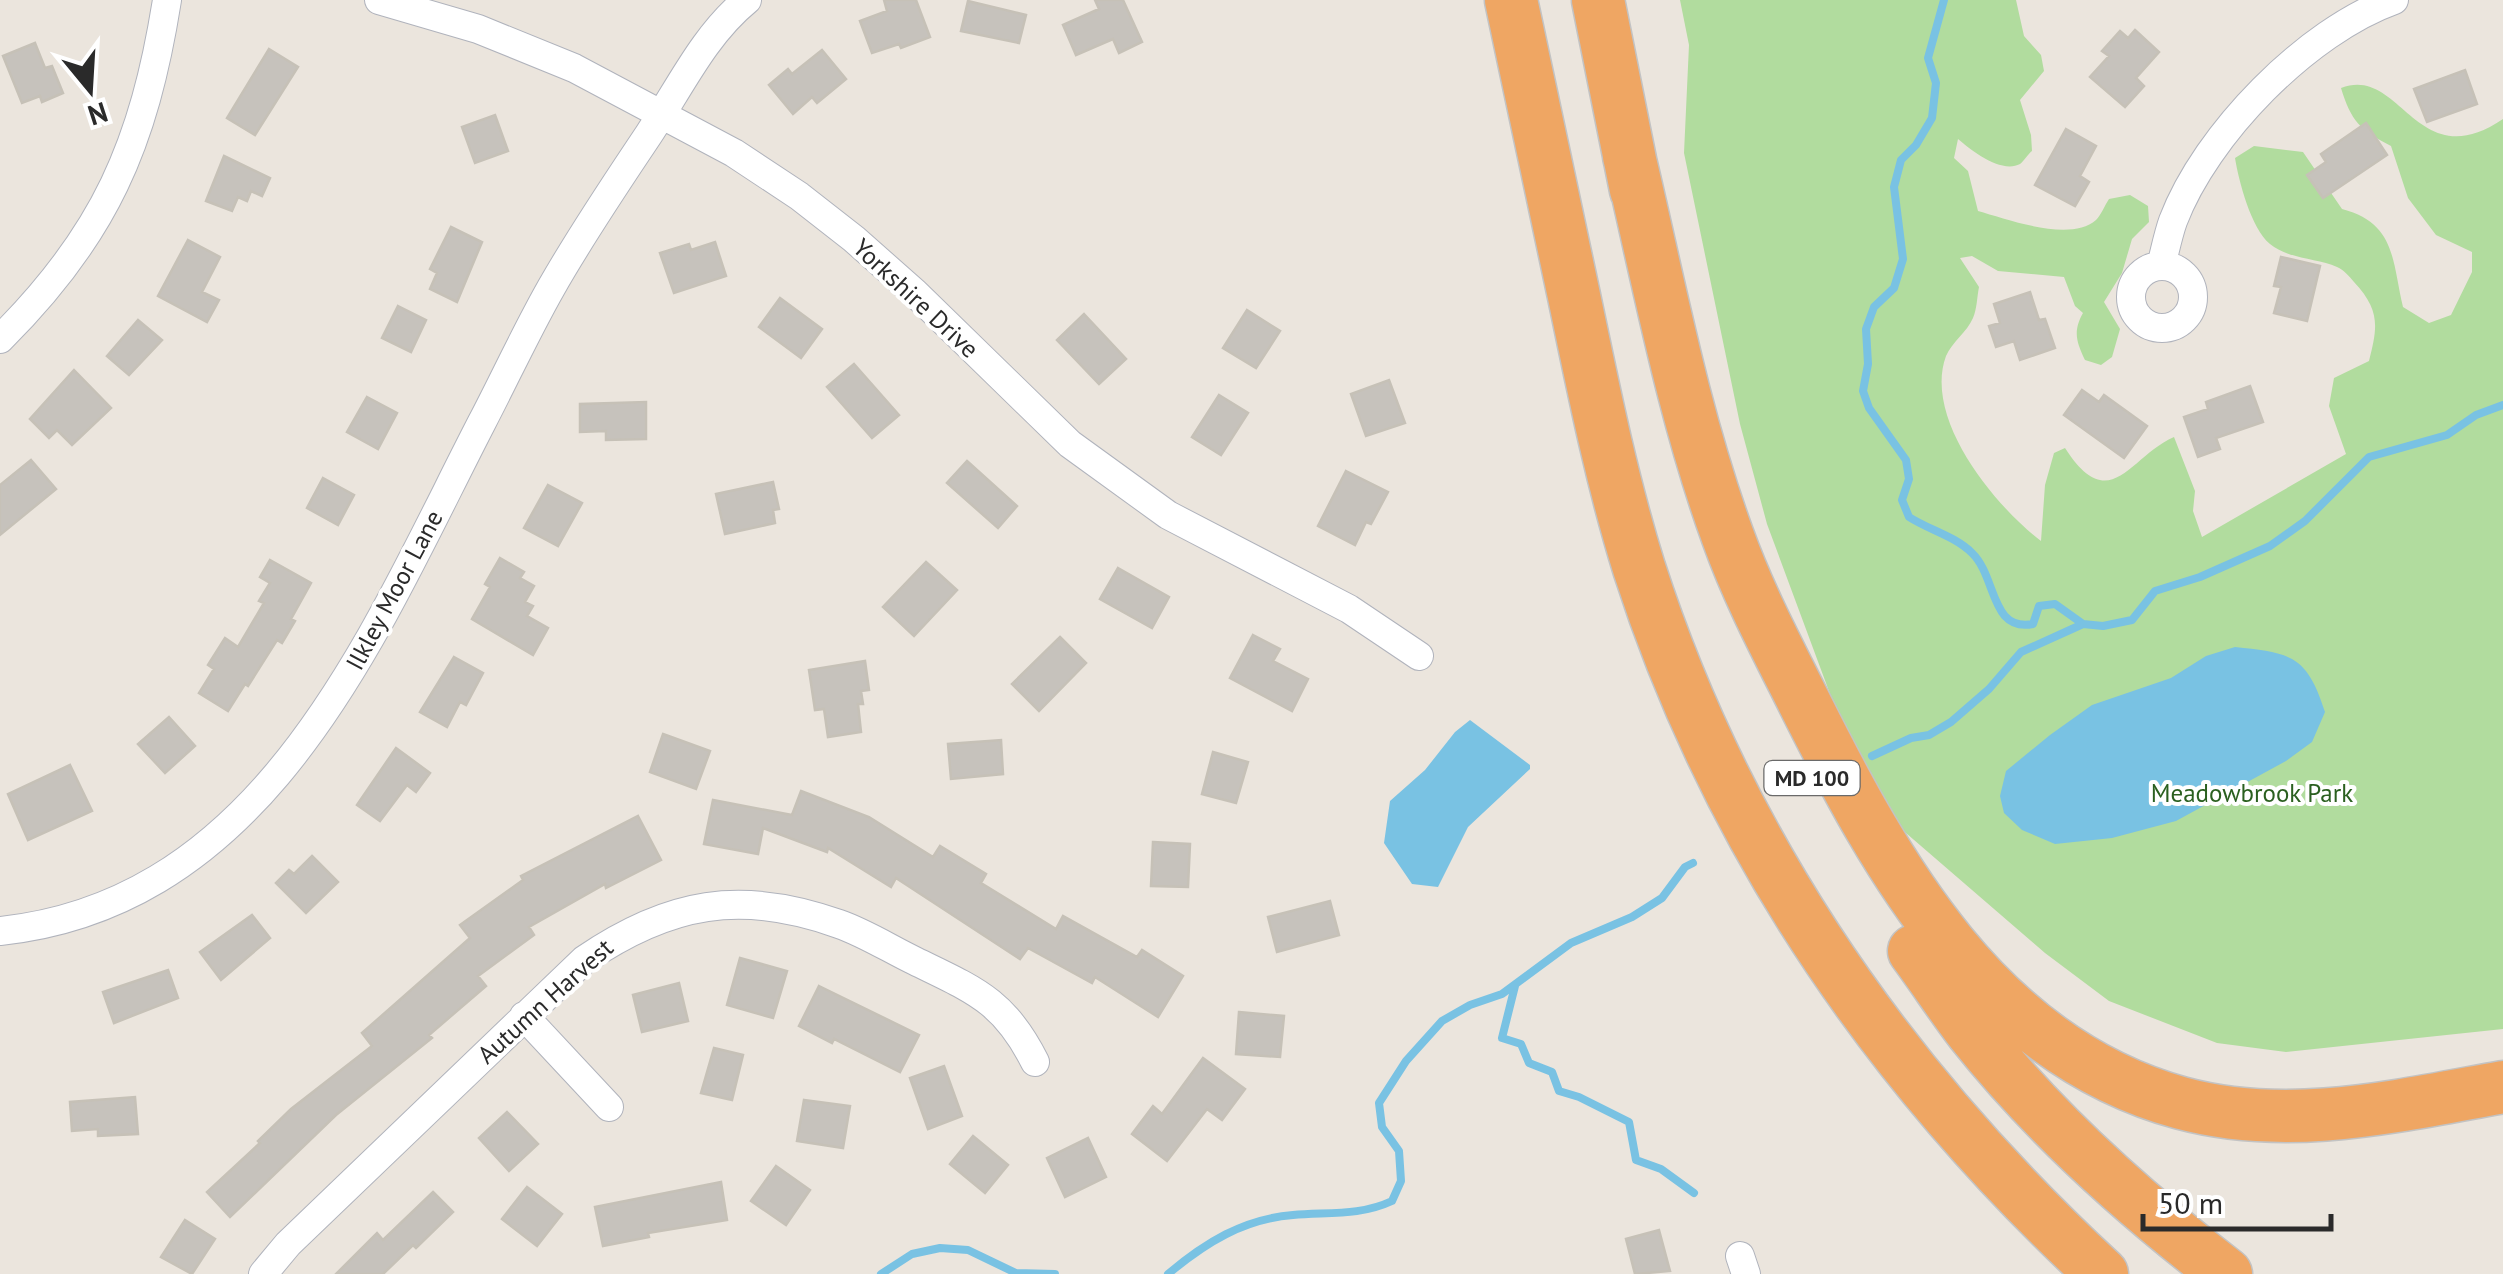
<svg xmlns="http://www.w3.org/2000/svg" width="2503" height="1274" viewBox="0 0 2503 1274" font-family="'PT Sans',sans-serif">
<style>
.green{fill:#b1dc9e}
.water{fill:#79c2e3}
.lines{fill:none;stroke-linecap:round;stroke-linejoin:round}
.stream{stroke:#79c2e3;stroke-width:8}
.building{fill:#c6c2bc;stroke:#c6c1b7;stroke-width:2.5}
.street-casing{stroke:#b0b3bc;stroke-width:30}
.highway-casing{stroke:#c3c3c3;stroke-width:55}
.street{stroke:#fff;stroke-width:28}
.highway{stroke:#efa663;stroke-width:52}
.labels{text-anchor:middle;stroke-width:8;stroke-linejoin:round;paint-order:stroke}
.shield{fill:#fff;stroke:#6a6a6a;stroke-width:2.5}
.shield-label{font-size:22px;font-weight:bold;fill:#2a2a2a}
.street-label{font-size:25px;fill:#2a2a2a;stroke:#fff}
.park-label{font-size:25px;fill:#2b6020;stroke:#fff}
</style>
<rect width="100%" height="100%" fill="#ebe5dd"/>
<path class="green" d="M1680,0H2016L2024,36L2041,55L2044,71L2020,100L2031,135L2032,151C2030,152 2022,163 2020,164C2001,174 1971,150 1958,139L1954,158L1968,171L1978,211C2007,219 2070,243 2096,220C2101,215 2105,205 2109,199L2130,195L2148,206L2149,222L2132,239L2122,273L2104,302L2120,329L2112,357L2101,365L2085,360C2076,341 2073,331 2083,313L2075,306L2064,277L1998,271L1972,256L1960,258L1979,287C1977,297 1977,309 1973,318C1967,332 1952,342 1946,356C1923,419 1995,506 2041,541L2045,485L2054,453L2065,448C2110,518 2130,456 2174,437L2195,491L2193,511L2202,537L2346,454L2329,406L2334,378L2369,361C2378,326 2380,310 2354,282C2349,276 2344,270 2337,267C2317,258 2288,259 2270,244C2251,228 2239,182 2235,158L2254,146L2303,152L2342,209C2396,223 2392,261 2403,307L2429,323L2451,315L2472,272V252L2436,235L2408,198L2391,146C2360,130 2351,121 2341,88C2401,64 2416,178 2503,119V1029L2286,1052L2217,1043L2109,1001L2045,953L1899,827L1833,702L1767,524L1740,424L1684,153L1689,45Z"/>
<path class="water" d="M2235,647C2291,653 2307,655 2325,712L2312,742L2286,761L2176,821L2112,838L2055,844L2022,830L2004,813L2000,796L2006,771L2050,735L2092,705L2171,678L2206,656Z
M1470,720L1530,765V769L1468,827L1438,887L1412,884L1384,843L1390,801L1425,770L1455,732Z"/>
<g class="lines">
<path class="stream" d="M1944,0L1928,58L1936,83L1932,118L1916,145L1901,160L1894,187L1903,259L1894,288L1874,307L1866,329L1868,364L1863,391L1869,408L1906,460L1909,479L1902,500L1909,517C1929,530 1955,536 1972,553C1997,577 1990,632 2033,624L2039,606L2055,604L2083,624L2103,626L2132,620L2155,591L2200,577L2270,546L2305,521L2369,457L2447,435L2476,415L2503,405
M1872,756L1911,738L1929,735L1951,722L1989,689L2021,652L2083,624
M1515,986L1502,1038L1521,1044L1529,1063L1552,1072L1559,1091L1579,1097L1629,1122L1636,1160L1661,1169L1694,1193
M881,1274L912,1254L940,1248L968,1250L1016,1273L1055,1274
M1168,1274C1205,1243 1243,1219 1293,1215C1328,1212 1360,1216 1392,1201L1401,1181L1399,1151L1382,1127L1379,1103L1406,1061L1442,1021L1470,1005L1502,994L1571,943L1632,917L1662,898L1685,867L1693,863"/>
</g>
<path class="building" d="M884,0H916L930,37L901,48L899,44L872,53L860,21L887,11Z
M1095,0H1123L1142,42L1119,53L1113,39L1076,55L1063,25L1099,9Z
M968,1L1026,15L1019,43L961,31Z
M2135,30L2159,52L2136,78L2144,86L2125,107L2090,77L2109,56L2102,51L2120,31L2128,38Z
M35,43L45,68L52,66L63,93L42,102L40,96L22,103L3,56Z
M269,49L298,67L255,135L227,118Z
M822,50L846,79L817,103L812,97L793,114L769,85L788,69L792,74Z
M2465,70L2477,104L2427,122L2414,89Z
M495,115L508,151L475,163L462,127Z
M2366,123L2387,155L2323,198L2307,175L2326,162L2321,154Z
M2066,129L2096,146L2080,176L2089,182L2075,206L2035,185Z
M224,156L270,178L262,196L251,191L247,201L238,197L232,211L206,201Z
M451,227L482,242L457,302L430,289L437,273L430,269Z
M188,240L220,257L202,292L219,300L207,322L158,296Z
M715,242L726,276L674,293L660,253L689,244L691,250Z
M2281,257L2320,266L2307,321L2274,313L2281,287L2274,286Z
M2030,292L2039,320L2045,319L2055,348L2020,360L2014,341L1996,347L1989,326L2000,323L1994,304Z
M780,298L822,329L801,358L759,327Z
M398,306L426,320L411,352L382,338Z
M1247,310L1280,331L1256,368L1223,348Z
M1084,314L1126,359L1099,384L1057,340Z
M138,320L162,340L129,375L107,356Z
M854,364L899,415L872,438L827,387Z
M74,370L111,408L72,445L57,430L49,438L30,419Z
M1389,380L1405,423L1366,436L1351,394Z
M2250,386L2263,422L2216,438L2220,449L2198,457L2184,417L2208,409L2206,402Z
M2082,390L2099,402L2104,395L2147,426L2124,458L2064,415Z
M1219,395L1248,413L1221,455L1192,437Z
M367,397L397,413L378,449L347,432Z
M646,402V439L606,440V431L580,432V404Z
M31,460L56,489L0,535V485Z
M967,461L1017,506L998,528L947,483Z
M1346,471L1388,492L1371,524L1366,522L1355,545L1318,526Z
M323,478L354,495L338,525L307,508Z
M773,482L779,509L773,510L775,523L725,534L716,494Z
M548,485L582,503L558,546L524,528Z
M500,558L524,572L520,578L534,586L525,602L533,606L527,616L548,628L533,655L472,619L490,587L485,584Z
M270,560L311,583L291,619L295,621L282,643L277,640L248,686L245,684L228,711L199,693L214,669L208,665L225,638L238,647L264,603L259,601L270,583L260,577Z
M926,562L957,590L914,636L883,607Z
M1118,568L1169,597L1152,628L1100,599Z
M1253,635L1280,649L1273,661L1308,679L1292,711L1230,678Z
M1060,637L1086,663L1039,711L1012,684Z
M454,657L483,673L466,705L460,702L447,727L420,712Z
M865,661L869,690L861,691L863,704H858L861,732L828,737L824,709L815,710L809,670Z
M169,717L195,746L165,773L138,744Z
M663,734L710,751L696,789L650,772Z
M1001,740L1003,774L951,779L948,744Z
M396,748L430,773L416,792L407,785L380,821L357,805Z
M1213,752L1248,762L1236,803L1202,794Z
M70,765L92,811L28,840L8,794Z
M801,791L869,817L933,857L940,846L986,874L981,883L1056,929L1063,916L1137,957L1142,950L1183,976L1158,1017L1095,977L1092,983L1028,948L1020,959L896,878L891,887L828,848L827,852L763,828L758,854L704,844L713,800L792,815Z
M638,816L661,860L606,888L605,884L529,927L534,935L478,976L486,986L429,1035L432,1038L336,1115L230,1217L207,1192L260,1143L258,1141L291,1109L372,1046L362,1033L470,938L460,925L523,880L521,876Z
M1153,842L1190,844L1188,887L1151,886Z
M312,856L338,882L306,913L276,883L289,870L294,874Z
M1330,901L1339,935L1277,952L1268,917Z
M252,915L270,938L221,980L200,952Z
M740,958L787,971L773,1018L727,1005Z
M168,970L178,998L114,1023L103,992Z
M679,983L688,1021L642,1032L633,995Z
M819,986L919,1035L900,1072L834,1039L832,1043L799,1026Z
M1239,1012L1284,1016L1280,1057L1236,1054Z
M714,1048L743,1055L732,1100L701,1093Z
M1203,1058L1245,1089L1222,1120L1207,1109L1167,1161L1132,1134L1153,1106L1162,1114Z
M944,1066L962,1116L928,1129L910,1078Z
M135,1097L138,1134L98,1136V1129L72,1131L70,1102Z
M804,1100L850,1106L843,1148L797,1141Z
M507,1112L538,1144L509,1171L479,1138Z
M973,1136L1008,1165L985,1193L950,1164Z
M1088,1138L1106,1177L1065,1197L1047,1158Z
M776,1166L810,1190L786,1225L751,1201Z
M721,1182L727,1220L648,1233L649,1237L603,1246L595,1207Z
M527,1187L562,1214L537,1246L502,1219Z
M433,1192L453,1212L416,1248L413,1245L383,1274H336L377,1233L383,1240Z
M185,1220L215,1239L192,1274L161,1257Z
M1659,1230L1670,1271L1635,1274L1626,1239Z"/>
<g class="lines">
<defs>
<path id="street" d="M379,0L478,29L574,68L734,153L799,196L854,239L915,293L1070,444L1168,515L1349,609L1419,656
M2131 297a31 31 0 1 1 62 0a31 31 0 1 1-62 0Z
M2161,266C2165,251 2168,235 2173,221C2206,134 2307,31 2394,0
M0,339C105,235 144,144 167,0
M0,931C268,903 374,631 482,422C505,378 526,332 551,288C581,235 615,185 649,134C679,89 704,35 747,0
M524,1016L609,1107
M1740,1256L1746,1274
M263,1274L288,1244L584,960C669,902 741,889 839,924C865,933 890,949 915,961C974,990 1004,1000 1035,1062"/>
<path id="highway" d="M1511,0C1532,99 1553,197 1574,296C1593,387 1611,478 1639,568C1728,845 1890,1078 2102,1274
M1598,0L1636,190
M1629,156C1659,283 1683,414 1728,537C1748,593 1777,648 1804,702C1887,868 1987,1050 2181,1103C2288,1132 2397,1106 2503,1087
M1914,951C1934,978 1952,1006 1972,1032C2045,1124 2133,1203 2226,1274"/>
</defs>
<use href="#street" class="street-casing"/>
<use href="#highway" class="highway-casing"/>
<use href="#street" class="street"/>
<use href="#highway" class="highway"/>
</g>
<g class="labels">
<rect class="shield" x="1764.5" y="761" width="95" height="34" rx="8"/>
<g class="shield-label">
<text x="1812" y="786">MD 100</text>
</g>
<g class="street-label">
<text transform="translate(916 298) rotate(43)" y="9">Yorkshire Drive</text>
<text transform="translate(394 590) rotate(-62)" y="9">Ilkley Moor Lane</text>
<text transform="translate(545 1001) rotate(-42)" y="9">Autumn Harvest</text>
</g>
<g class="park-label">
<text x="2252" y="802">Meadowbrook Park</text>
</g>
</g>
<g transform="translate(90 90) rotate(162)" stroke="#ffffff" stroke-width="8" paint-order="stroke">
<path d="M0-8L18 38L0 25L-18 38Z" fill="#2a2a2a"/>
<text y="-15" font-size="28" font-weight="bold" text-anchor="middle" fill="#2a2a2a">N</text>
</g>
<path d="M2143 1214v15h188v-15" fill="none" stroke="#2a2a2a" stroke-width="5"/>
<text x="2158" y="1214" font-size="30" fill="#2a2a2a" stroke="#ffffff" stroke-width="8" paint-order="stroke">50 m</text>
</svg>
